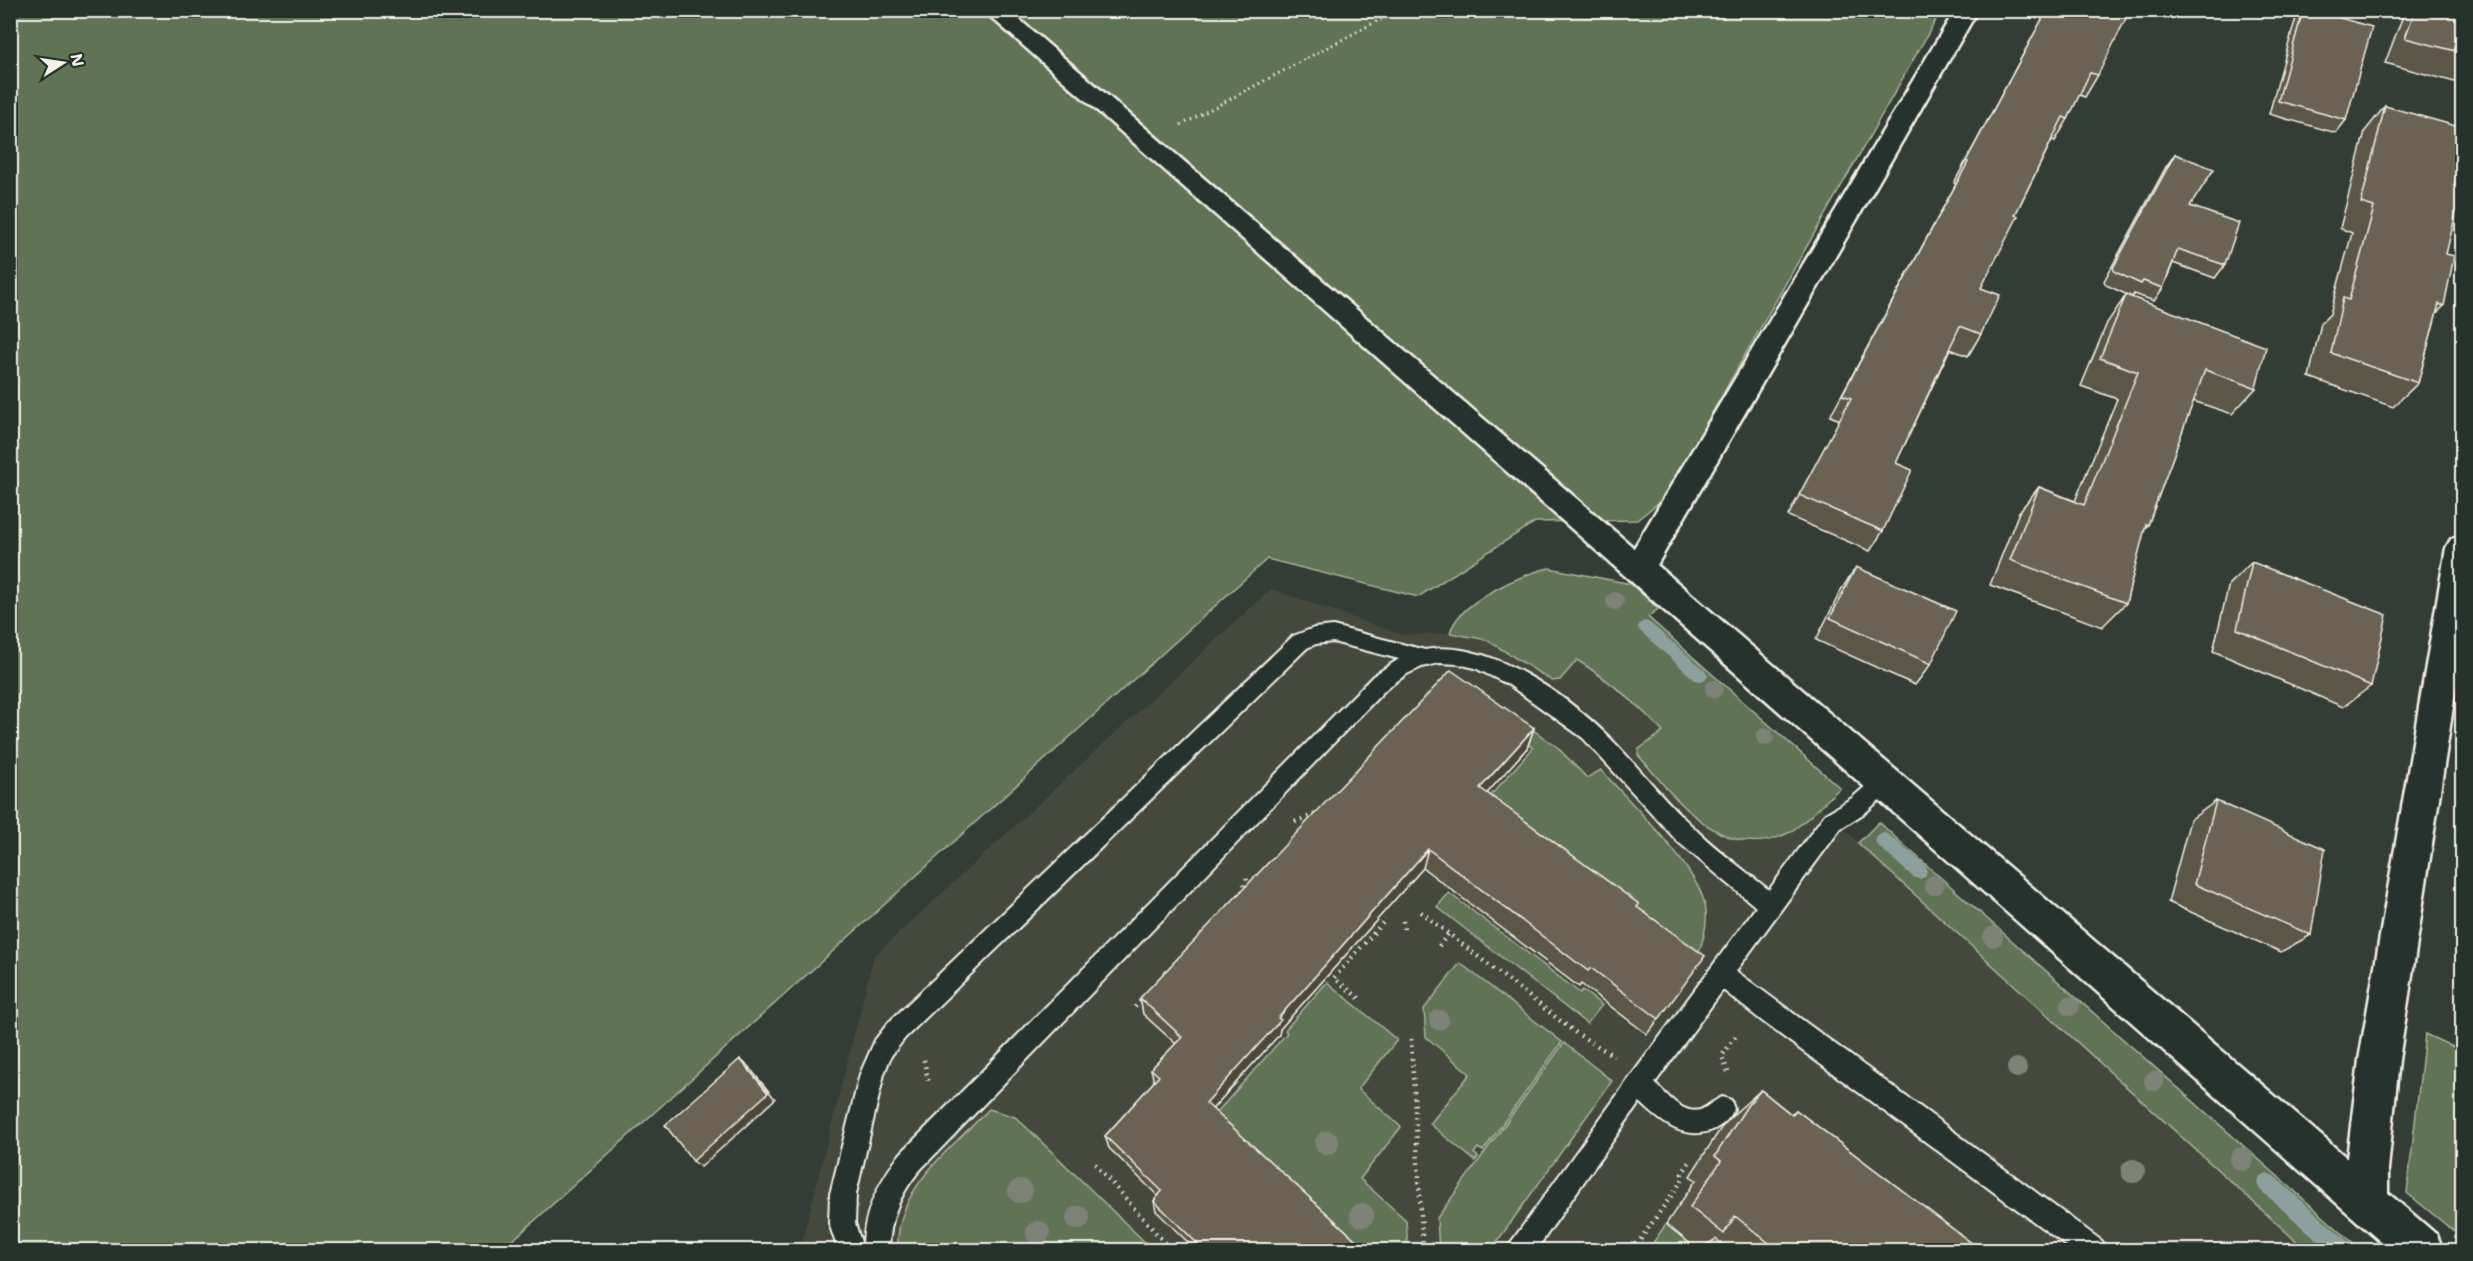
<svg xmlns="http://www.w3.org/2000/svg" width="2473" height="1261" viewBox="0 0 2473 1261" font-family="'Shantell Sans',sans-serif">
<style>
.built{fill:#44493e}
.green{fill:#617355;stroke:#aab29e;stroke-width:1.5}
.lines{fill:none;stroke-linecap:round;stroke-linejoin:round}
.stream{fill:#8ca19e;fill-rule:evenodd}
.service-casing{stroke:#f4f1e8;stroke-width:4}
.minor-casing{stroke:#f4f1e8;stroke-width:5}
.path-far1{stroke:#f4f1e8;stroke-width:3;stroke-dasharray:1.5 4;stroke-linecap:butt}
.path{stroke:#f4f1e8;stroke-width:4.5;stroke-dasharray:1.5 5;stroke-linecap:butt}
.service{fill:#26332d;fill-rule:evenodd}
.minor{fill:#26332d;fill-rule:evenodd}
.tree{fill:#7d8477}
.wall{fill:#5c5647;stroke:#f4f1e8;stroke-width:1.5}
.shaded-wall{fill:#4b463a;stroke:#f4f1e8;stroke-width:1.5}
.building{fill:#6b6453;stroke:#f4f1e8;stroke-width:1.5}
</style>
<rect width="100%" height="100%" fill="#343d35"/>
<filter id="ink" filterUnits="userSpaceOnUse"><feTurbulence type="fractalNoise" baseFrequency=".0167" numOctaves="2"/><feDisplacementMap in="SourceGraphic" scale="12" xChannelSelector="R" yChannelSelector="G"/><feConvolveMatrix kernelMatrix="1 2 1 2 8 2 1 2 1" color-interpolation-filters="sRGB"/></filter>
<g filter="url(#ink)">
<path class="built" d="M 1271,589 L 1402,635 L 1450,633 L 1466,620 L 1686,685 L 2306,1250 L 800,1250 L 874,956 Z"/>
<path class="green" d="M 10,11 L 1941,11 L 1663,499 L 1637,520 L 1535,522 L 1418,597 L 1267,559 L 502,1250 L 11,1250 Z
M 1549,568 L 1631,584 L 1658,609 L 1648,617 L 1840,788 C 1824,802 1806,823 1788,833 C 1724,866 1674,797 1638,755 L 1639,749 L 1663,732 C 1637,703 1610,681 1577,660 L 1560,680 L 1552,681 L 1487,640 L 1450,633 C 1457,603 1521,574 1549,568 Z
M 1477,690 L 1557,747 L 1587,778 L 1601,770 C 1629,802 1701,869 1706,910 C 1708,930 1700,949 1693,968 L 1474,814 L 1533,748 L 1452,691 Z
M 1879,822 L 1896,838 L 2361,1250 L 2306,1250 L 1858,843 Z
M 1449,893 L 1580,993 L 1582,990 L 1602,1005 L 1587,1024 L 1437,907 Z
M 1460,963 L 1562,1042 L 1483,1151 L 1478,1148 L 1474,1153 L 1478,1157 L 1475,1161 L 1430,1124 L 1470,1074 L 1426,1037 L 1424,1009 Z
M 1327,982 L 1397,1040 L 1358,1089 L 1401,1127 L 1360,1179 L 1406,1220 L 1408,1250 L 1361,1250 L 1210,1120 L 1287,1033 L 1285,1030 Z
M 2425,1034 L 2462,1051 L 2462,1238 L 2407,1193 Z
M 1564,1043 L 1612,1081 L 1491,1250 L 1439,1250 L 1437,1218 Z
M 989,1109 L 1015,1117 L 1024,1125 L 1153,1250 L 898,1250 C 894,1189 951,1149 989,1109 Z
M 1666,1224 L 1709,1233 L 1730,1250 L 1648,1250 Z"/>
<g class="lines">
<path class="stream" d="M 1645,621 L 1650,623 L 1705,670 L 1708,675 L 1705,680 L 1700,681 L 1695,680 L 1640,631 L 1638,627 L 1640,623 Z
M 1883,832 L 1889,835 L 1925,865 L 1927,871 L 1925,877 L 1919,879 L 1913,877 L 1877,845 L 1875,840 L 1877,835 Z
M 2267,1173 L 2274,1176 L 2350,1243 L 2353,1250 L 2329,1250 L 2260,1190 L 2257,1183 L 2260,1176 Z"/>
<g class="service-casing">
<path id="service" d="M 1333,626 L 1425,650 C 1487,638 1566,695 1608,736 C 1637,765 1662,798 1692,826 C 1716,850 1743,869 1769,890 L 1825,814 L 1852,798 L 1877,776 L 1884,774 L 1891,776 L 1894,783 L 1891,790 L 1866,812 L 1841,828 L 1736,971 L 2102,1241 L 2106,1250 L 2072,1250 L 1762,1021 L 1723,990 L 1655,1083 C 1666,1094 1683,1115 1700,1110 C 1708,1107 1714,1100 1722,1097 L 1731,1100 L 1734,1109 C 1730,1118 1724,1124 1715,1129 C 1685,1142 1662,1123 1640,1102 L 1536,1250 L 1508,1250 L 1512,1241 L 1631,1076 L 1756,907 L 1677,841 L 1583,738 L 1509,685 L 1475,668 L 1458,664 L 1439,663 L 1422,667 L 1407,674 L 1387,688 L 919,1171 C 899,1196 890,1218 889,1250 L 838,1250 L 829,1223 L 830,1194 L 860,1074 L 875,1040 L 889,1022 L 1293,636 L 1314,628 ZM 1333,642 L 1399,659 L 1373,676 L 901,1153 C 879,1181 863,1212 863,1248 L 855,1223 L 856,1194 L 884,1074 L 891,1056 L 905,1038 L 1307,648 L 1316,644 Z"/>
</g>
<g class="minor-casing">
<path id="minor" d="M 983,10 L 1008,10 L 1634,548 L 1955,10 L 1978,10 L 1657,565 L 2347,1158 L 2359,1060 L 2446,548 L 2451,539 L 2462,536 L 2462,648 L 2399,1060 L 2388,1169 L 2388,1193 L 2437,1235 L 2443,1250 L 2390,1250 Z"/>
</g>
<path class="path-far1" d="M 1181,125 L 1398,10"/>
<path class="path" d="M 1295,822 L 1316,814
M 1242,892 L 1247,878 L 1246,874
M 1421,912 L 1576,1033 L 1614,1056
M 1403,921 L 1404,930
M 1439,946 L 1448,934
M 1359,998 L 1334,978 L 1386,919
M 1135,1007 L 1143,998
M 1411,1039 L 1423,1250
M 924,1060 L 929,1085
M 1728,1072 L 1722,1056 L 1737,1034
M 1095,1164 L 1171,1250
M 1633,1250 L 1683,1179 L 1682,1174 L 1690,1161"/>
<use href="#service" class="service"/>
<use href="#minor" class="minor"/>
</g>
<g class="tree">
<circle cx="1615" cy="601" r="9"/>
<circle cx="1714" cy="689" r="9"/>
<circle cx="1765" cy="737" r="9"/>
<circle cx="1934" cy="885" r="10"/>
<circle cx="1993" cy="937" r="10"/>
<circle cx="2070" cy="1006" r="10"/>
<circle cx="1439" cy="1020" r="10"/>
<circle cx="2017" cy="1068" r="10"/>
<circle cx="2154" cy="1081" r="10"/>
<circle cx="1327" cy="1143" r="12"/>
<circle cx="2242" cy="1159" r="12"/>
<circle cx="2133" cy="1171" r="12"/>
<circle cx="1020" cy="1191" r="12"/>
<circle cx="1362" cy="1215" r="12"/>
<circle cx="1078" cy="1218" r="12"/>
<circle cx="1038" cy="1233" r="12"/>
</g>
<path class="wall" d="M 2047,10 L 2098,75 L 2085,97 L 2079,95 L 2068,119 L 2055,141 L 2052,140 L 2015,215 L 1981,288 L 1981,334 L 1968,356 L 1950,349 L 1896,463 L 1883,531 L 1870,551 L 1788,516 L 1840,420 L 1830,416 L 1956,184 L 1954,183 Z
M 2302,10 L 2312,10 L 2346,120 L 2336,133 L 2269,114 L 2295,21 Z
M 2407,10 L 2463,10 L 2463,77 L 2458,83 L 2385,63 L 2403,16 Z
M 2385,106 L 2454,186 L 2446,254 L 2444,306 L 2436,314 L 2418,383 L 2393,407 L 2309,377 L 2321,323 L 2330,314 L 2352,233 L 2340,228 L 2365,131 Z
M 2175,154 L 2190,206 L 2225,265 L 2215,278 L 2173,263 L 2163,288 L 2154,301 L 2134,294 L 2132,297 L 2106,285 L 2104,281 L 2166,167 Z
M 2126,295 L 2256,388 L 2232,414 L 2193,401 L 2148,525 L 2144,529 L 2126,603 L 2102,627 L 1990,585 L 2019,512 L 2039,487 L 2075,501 L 2117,399 L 2081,386 L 2107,323 Z
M 2252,562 L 2371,686 L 2343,707 L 2213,651 L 2229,584 Z
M 1856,567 L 1931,664 L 1915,685 L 1816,640 L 1841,590 Z
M 1534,728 L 1527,748 L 1487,793 L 1637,907 L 1659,1019 L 1647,1034 L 1581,984 L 1579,987 L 1423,868 L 1280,1029 L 1279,1035 L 1212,1109 L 1368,1251 L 1197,1251 L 1156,1211 L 1154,1201 L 1158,1196 L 1109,1148 L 1105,1136 L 1154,1082 L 1151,1069 L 1176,1044 L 1143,1014 L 1140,998 Z
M 2216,801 L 2311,935 L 2281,952 L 2168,902 L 2190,820 Z
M 1761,1090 L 1791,1114 L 1796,1110 L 1982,1251 L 1730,1251 L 1716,1239 L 1698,1250 L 1666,1224 L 1696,1180 L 1690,1176 L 1721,1128 L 1735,1113 Z"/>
<path class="shaded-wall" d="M 1534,728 L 1527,748 L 1474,808 L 1480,788 Z
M 1428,849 L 1423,868 L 1280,1029 L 1279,1035 L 1206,1116 L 1206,1103 L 1278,1018 Z
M 740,1059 L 748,1066 L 775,1099 L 701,1167 L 693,1161 Z"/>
<path class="building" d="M 2047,10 L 2130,10 L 2098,75 L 2090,73 L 2068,119 L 2063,117 L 2015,215 L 2018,216 L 1981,288 L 2000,295 L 1981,334 L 1960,326 L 1896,463 L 1912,470 L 1883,531 L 1799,495 L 1851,398 L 1842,395 L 1968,162 L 1966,161 Z
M 2303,10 L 2312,10 L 2372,27 L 2346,120 L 2278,101 Z
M 2415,10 L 2463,10 L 2463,53 L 2405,38 Z
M 2385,106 L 2463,128 L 2463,141 L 2454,186 L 2462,189 L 2446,254 L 2454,256 L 2444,306 L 2439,304 L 2418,383 L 2331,353 L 2343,298 L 2349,300 L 2374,207 L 2361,203 Z
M 2175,154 L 2214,169 L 2190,206 L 2239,223 L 2225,265 L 2178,249 L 2163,288 L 2143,281 L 2141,284 L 2115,272 L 2113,268 Z
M 2126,295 L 2266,347 L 2256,388 L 2205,370 L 2148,525 L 2146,524 L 2126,603 L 2010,560 L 2039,487 L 2084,505 L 2138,372 L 2100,358 Z
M 2252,562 L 2387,615 L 2371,686 L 2237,629 Z
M 1856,567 L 1956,611 L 1931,664 L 1830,618 Z
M 1451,670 L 1534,728 L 1480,788 L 1639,904 L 1637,907 L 1705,956 L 1659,1019 L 1591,968 L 1588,971 L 1428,849 L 1278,1018 L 1281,1020 L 1206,1103 L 1368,1251 L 1205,1251 L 1154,1201 L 1162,1191 L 1105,1136 L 1159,1076 L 1151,1069 L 1182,1037 L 1140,998 Z
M 2216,801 L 2325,849 L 2311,935 L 2194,884 Z
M 740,1059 L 768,1093 L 693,1161 L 665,1125 Z
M 1761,1090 L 1792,1115 L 1796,1110 L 1982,1251 L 1779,1251 L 1735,1216 L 1724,1234 L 1690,1207 L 1721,1161 L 1715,1156 L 1747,1106 Z"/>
</g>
<rect width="2473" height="1261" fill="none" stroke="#26332d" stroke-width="36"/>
<rect x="18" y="18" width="2437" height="1225" fill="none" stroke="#f4f1e8" stroke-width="2" filter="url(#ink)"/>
<g transform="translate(63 63) rotate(78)" stroke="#26332d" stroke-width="4.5" paint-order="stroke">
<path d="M0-4.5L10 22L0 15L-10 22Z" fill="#f4f1e8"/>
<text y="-9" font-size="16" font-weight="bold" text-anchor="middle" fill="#f4f1e8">N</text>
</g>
</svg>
